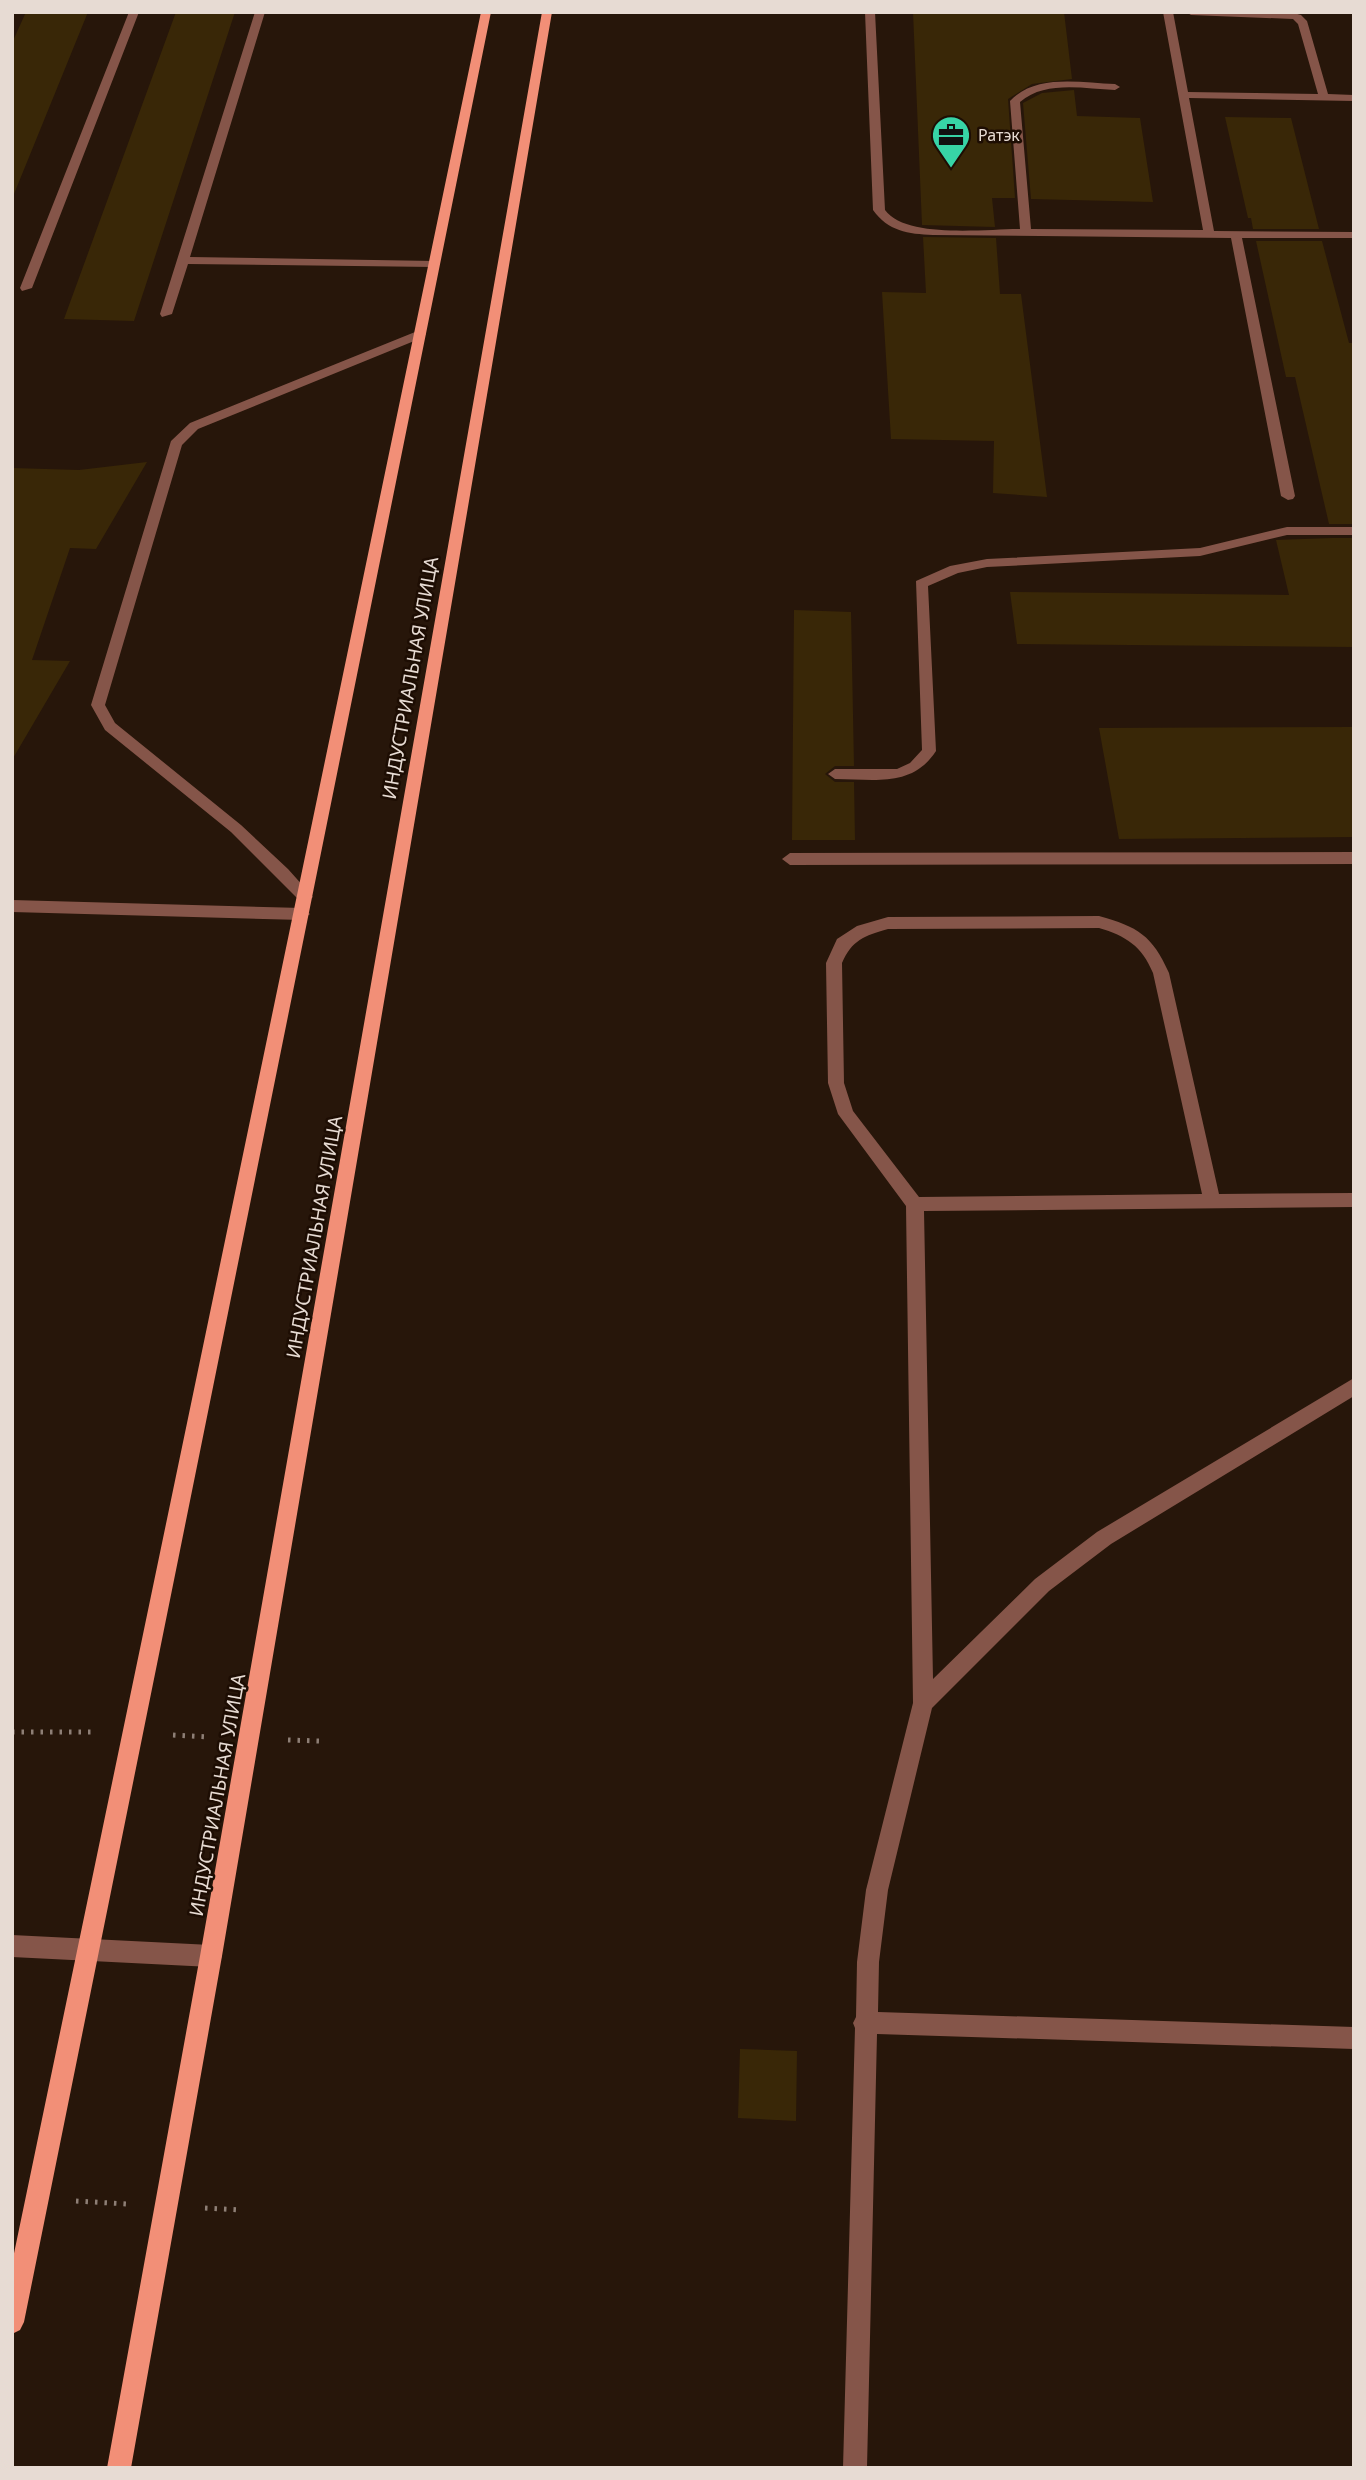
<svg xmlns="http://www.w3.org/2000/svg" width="1366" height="2480" viewBox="0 0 1366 2480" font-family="'Noto Sans',sans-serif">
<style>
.building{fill:#392707}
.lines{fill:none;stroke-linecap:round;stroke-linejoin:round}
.path{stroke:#8e7f76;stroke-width:5;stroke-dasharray:2.5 7;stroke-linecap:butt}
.lane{fill:#855549;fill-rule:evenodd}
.street{fill:#855549;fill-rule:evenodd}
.primary{fill:#f28f77;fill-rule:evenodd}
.labels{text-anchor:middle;stroke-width:5;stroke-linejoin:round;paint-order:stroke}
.far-poi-label{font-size:16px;fill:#e7dbd3;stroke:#1d0d03;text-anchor:start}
.street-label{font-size:19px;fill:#e7dbd3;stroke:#1d0d03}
</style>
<rect width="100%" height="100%" fill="#27160a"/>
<path class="building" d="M 26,12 L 88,12 L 14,194 L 12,43 Z
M 176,12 L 235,12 L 134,321 L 64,319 Z
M 913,12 L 1064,12 L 1072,79 L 1032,84 L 1008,99 L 1015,198 L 992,198 L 995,227 L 922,225 Z
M 1074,90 L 1077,116 L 1140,118 L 1153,202 L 1031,199 L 1023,103 L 1042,93 Z
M 1225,117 L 1291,118 L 1319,229 L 1253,229 L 1251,218 L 1248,218 Z
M 923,237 L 996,238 L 1000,294 L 1021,294 L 1047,497 L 993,493 L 994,441 L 891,439 L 882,292 L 926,293 Z
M 1256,241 L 1322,241 L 1349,343 L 1354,343 L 1354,524 L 1329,524 L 1295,377 L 1286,377 Z
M 147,462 L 96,549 L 70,548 L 32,660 L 70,661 L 12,760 L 12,468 L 79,470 Z
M 1332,538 L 1354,538 L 1354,647 L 1017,644 L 1010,592 L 1289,595 L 1276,540 Z
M 794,610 L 851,612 L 854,766 L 835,766 L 825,774 L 835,782 L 854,782 L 855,840 L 792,840 Z
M 1354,727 L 1354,837 L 1119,839 L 1099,728 Z
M 740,2049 L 797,2051 L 796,2121 L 738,2118 Z"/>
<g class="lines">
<path class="path" d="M 12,1732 L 94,1732
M 173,1735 L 209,1737
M 288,1740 L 319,1741
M 76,2201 L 127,2204
M 205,2208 L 242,2210"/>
<path class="lane" d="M 129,12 L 139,12 L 32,288 L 22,291 L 20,288 Z
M 255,12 L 265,12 L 190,257 L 434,261 L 440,264 L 434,267 L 188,264 L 172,314 L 162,317 L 160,314 Z
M 865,12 L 875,12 L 885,210 C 906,239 986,229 1020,229 L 1010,101 C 1036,73 1081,83 1115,84 L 1120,87 L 1115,90 C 1084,89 1046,80 1020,102 L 1031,229 L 1203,230 L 1163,12 L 1173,12 L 1188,92 L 1318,94 L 1298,24 L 1293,19 L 1191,15 L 1186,12 L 1290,12 L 1301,15 L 1307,21 L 1328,94 L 1354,95 L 1354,101 L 1189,98 L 1214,231 L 1354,232 L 1354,238 L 1242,238 L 1295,496 L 1293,499 L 1288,500 L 1281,496 L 1231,238 L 933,235 C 908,234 888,231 873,210 Z
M 420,330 L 426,334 L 424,337 L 198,429 L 182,445 L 105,705 L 115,723 L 241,825 L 288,869 L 313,897 L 305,903 L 300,901 L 231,832 L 105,730 L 91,705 L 171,441 L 190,423 Z
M 1287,527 L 1354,527 L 1354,535 L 1287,535 L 1200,556 L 987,567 L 958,573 L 928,586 L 936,751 C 912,788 874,779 835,779 L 828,774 L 835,769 L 897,769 L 910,763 L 922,750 L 916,581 L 950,566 L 987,559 L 1200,548 Z
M 1354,852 L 1354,864 L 790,865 L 782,859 L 790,853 Z
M 12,900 L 302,908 L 310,914 L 302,920 L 12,912 Z
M 1099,916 C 1138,927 1152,935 1169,973 L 1219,1194 L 1354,1193 L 1354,1207 L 924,1211 L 933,1679 L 1035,1579 L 1097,1532 L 1354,1378 L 1354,1396 L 1111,1544 L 1049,1591 L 932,1708 L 888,1890 L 879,1962 L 878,2012 L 1354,2027 L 1354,2049 L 877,2034 L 867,2468 L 843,2468 L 855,2028 L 853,2023 L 856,2017 L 857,1962 L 866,1890 L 913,1703 L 906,1206 L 838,1114 L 828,1083 L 826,963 L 837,939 L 857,926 L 888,917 ZM 1099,928 C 1126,936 1142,946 1153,973 L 1202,1194 L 919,1197 L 853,1111 L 844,1083 L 842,963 C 852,940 864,936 888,929 Z"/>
<path class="street" d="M 12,1935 L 211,1945 L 219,1948 L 222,1956 L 219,1964 L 211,1967 L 12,1957 Z"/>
<path class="primary" d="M 481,12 L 491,12 L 24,2322 L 20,2330 L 12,2334 L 12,2263 Z
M 542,12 L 552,12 L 222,1956 L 131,2468 L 107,2468 L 200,1956 Z"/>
</g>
<defs>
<g id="office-pin" transform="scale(2.0125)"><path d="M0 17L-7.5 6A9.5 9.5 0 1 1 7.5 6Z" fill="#37d4a6" stroke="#1d0d03"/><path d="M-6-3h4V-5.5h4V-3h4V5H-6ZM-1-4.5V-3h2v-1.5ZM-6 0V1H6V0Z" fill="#111"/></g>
</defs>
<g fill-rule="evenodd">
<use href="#office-pin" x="951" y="135"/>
</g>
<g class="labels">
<g class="far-poi-label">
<text x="978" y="141">Ратэк</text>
</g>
<g class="street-label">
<text transform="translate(410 678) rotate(-80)" y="7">ИНДУСТРИАЛЬНАЯ УЛИЦА</text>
<text transform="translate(314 1237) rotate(-80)" y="7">ИНДУСТРИАЛЬНАЯ УЛИЦА</text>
<text transform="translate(217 1795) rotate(-80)" y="7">ИНДУСТРИАЛЬНАЯ УЛИЦА</text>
</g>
</g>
<rect width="1366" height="2480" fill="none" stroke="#e7dbd3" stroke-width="28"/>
</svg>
